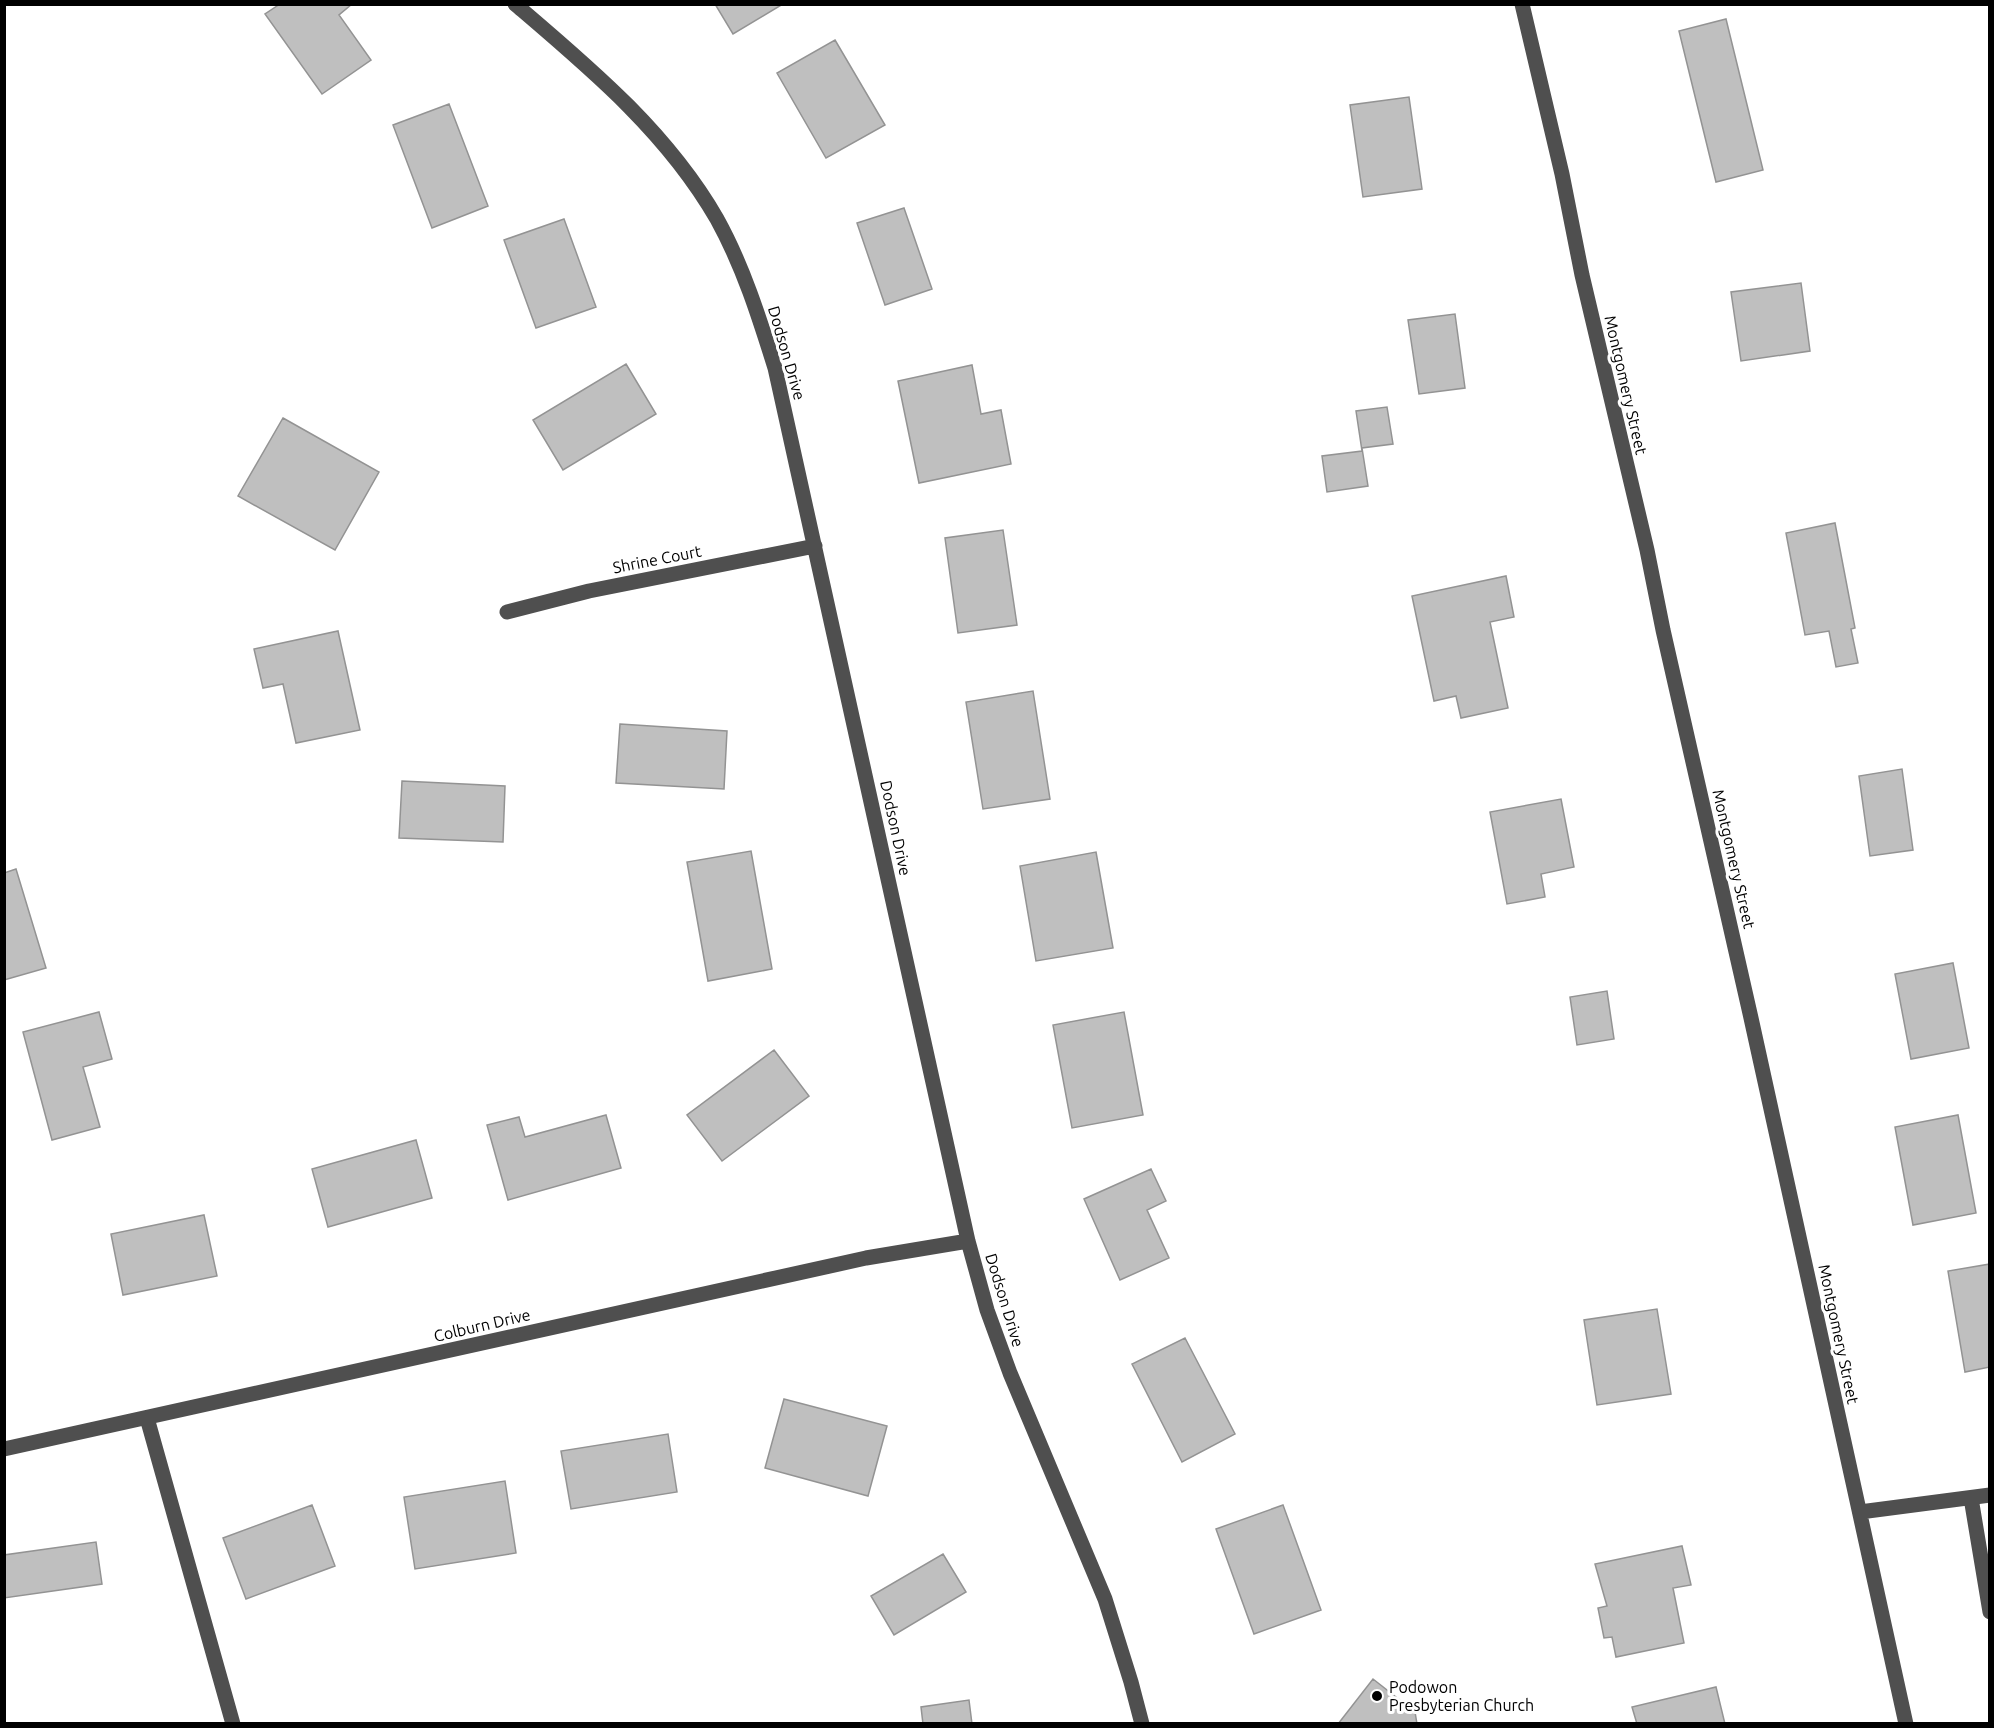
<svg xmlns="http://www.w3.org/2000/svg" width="1994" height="1728" viewBox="0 0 1994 1728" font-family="Ubuntu,sans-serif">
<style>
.building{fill:#bfbfbf;stroke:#939393;stroke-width:1.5}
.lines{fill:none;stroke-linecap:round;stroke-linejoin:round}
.minor{stroke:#4f4f4f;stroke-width:15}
.poi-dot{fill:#000;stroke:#fff;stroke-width:2}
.labels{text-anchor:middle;stroke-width:6;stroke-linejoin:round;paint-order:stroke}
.street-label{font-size:16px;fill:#000;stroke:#fff}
.poi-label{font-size:16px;fill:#000;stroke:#fff;text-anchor:start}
</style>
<rect width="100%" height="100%" fill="#fff"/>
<path class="building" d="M 280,4 L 352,4 L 339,15 L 371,60 L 322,94 L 265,14 Z
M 715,4 L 783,4 L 733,34 Z
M 1726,19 L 1763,170 L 1716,182 L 1679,31 Z
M 835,40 L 885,125 L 826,158 L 777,73 Z
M 1409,97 L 1422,189 L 1363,197 L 1350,105 Z
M 449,104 L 488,206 L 432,228 L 393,125 Z
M 904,208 L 932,289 L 885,305 L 857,223 Z
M 564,219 L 596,307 L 536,328 L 504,240 Z
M 1801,283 L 1810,351 L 1741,361 L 1731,292 Z
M 1455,314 L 1465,388 L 1419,394 L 1408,320 Z
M 626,364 L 656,414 L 563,470 L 533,420 Z
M 972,365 L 981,414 L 1001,410 L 1011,464 L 919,483 L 898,381 Z
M 1387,407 L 1393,444 L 1362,448 L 1368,486 L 1327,492 L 1322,456 L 1362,451 L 1356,411 Z
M 283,418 L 379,472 L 335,550 L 238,496 Z
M 1835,523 L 1855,628 L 1851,629 L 1858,663 L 1836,667 L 1829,631 L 1805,635 L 1786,533 Z
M 1003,530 L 1017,625 L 958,633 L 945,538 Z
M 1506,576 L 1514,617 L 1490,622 L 1508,708 L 1461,718 L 1456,696 L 1434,701 L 1412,596 Z
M 338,631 L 360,730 L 296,743 L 283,684 L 263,688 L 254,649 Z
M 1033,691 L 1050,799 L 983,809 L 966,702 Z
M 620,724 L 727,731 L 724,789 L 616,783 Z
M 1902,769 L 1913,850 L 1870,856 L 1859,776 Z
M 402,781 L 505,786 L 503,842 L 399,838 Z
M 1561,799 L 1574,867 L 1541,874 L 1545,897 L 1507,904 L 1490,812 Z
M 751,851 L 772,969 L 708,981 L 687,862 Z
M 1096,852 L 1113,948 L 1036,961 L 1020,866 Z
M 16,869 L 46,968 L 4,980 L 4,873 Z
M 1953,963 L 1969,1048 L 1911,1059 L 1895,974 Z
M 1607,991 L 1614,1039 L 1577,1045 L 1570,997 Z
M 99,1012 L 112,1059 L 83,1067 L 100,1127 L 52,1140 L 23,1032 Z
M 1124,1012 L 1143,1115 L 1072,1128 L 1053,1025 Z
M 774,1050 L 809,1096 L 722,1161 L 687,1115 Z
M 606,1115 L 621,1168 L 508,1200 L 487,1125 L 519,1117 L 525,1137 Z
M 1958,1115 L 1976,1213 L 1913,1225 L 1895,1127 Z
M 416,1140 L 432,1198 L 328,1227 L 312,1169 Z
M 1151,1169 L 1166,1201 L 1147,1210 L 1169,1258 L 1120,1280 L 1084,1199 Z
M 204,1215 L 217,1276 L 123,1295 L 111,1234 Z
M 1990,1264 L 1990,1367 L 1965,1372 L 1948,1271 Z
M 1657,1309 L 1671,1394 L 1597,1405 L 1584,1320 Z
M 1185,1338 L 1235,1434 L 1182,1462 L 1132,1364 Z
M 784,1399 L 887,1426 L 868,1496 L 765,1468 Z
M 668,1434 L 677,1492 L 571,1509 L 561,1451 Z
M 505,1481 L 516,1553 L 415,1569 L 404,1497 Z
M 312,1505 L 335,1566 L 246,1599 L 223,1538 Z
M 1283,1505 L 1321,1610 L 1254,1634 L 1216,1529 Z
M 96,1542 L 102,1584 L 4,1598 L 4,1555 Z
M 1682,1546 L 1691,1585 L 1673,1588 L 1684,1643 L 1616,1657 L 1612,1637 L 1604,1638 L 1598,1608 L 1607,1606 L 1595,1564 Z
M 943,1554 L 966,1592 L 894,1635 L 871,1596 Z
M 1373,1679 L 1415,1712 L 1417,1724 L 1338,1724 Z
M 1716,1687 L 1725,1724 L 1637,1724 L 1632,1707 Z
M 969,1700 L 972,1724 L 923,1724 L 921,1707 Z"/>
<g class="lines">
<path class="minor" d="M 515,4 C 590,68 667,132 717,219 C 743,266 759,317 775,368 L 968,1241 L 987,1310 L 1010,1373 L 1105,1599 L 1131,1682 L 1142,1724
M 1522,4 L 1562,174 L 1582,275 L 1647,550 L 1663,630 L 1751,1018 L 1906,1724
M 507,612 L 589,591 L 815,546
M 147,1418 L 233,1724
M 4,1449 L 866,1258 L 968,1241
M 1971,1498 L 1990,1612
M 1860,1512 L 1990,1495"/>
</g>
<circle class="poi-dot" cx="1377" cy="1696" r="6"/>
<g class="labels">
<g class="street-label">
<text transform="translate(787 353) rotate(74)" y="6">Dodson Drive</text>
<text transform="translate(1626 385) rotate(77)" y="6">Montgomery Street</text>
<text transform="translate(657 559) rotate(-11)" y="6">Shrine Court</text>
<text transform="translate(896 828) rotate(78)" y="6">Dodson Drive</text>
<text transform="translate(1734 859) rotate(77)" y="6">Montgomery Street</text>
<text transform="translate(1005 1300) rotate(73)" y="6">Dodson Drive</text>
<text transform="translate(482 1325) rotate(-13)" y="6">Colburn Drive</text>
<text transform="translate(1839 1334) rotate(78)" y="6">Montgomery Street</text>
</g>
<g class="poi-label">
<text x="1389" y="1693">Podowon<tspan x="1389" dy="18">Presbyterian Church</tspan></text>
</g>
</g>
<rect width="1994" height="1728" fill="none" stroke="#000000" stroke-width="12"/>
</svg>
